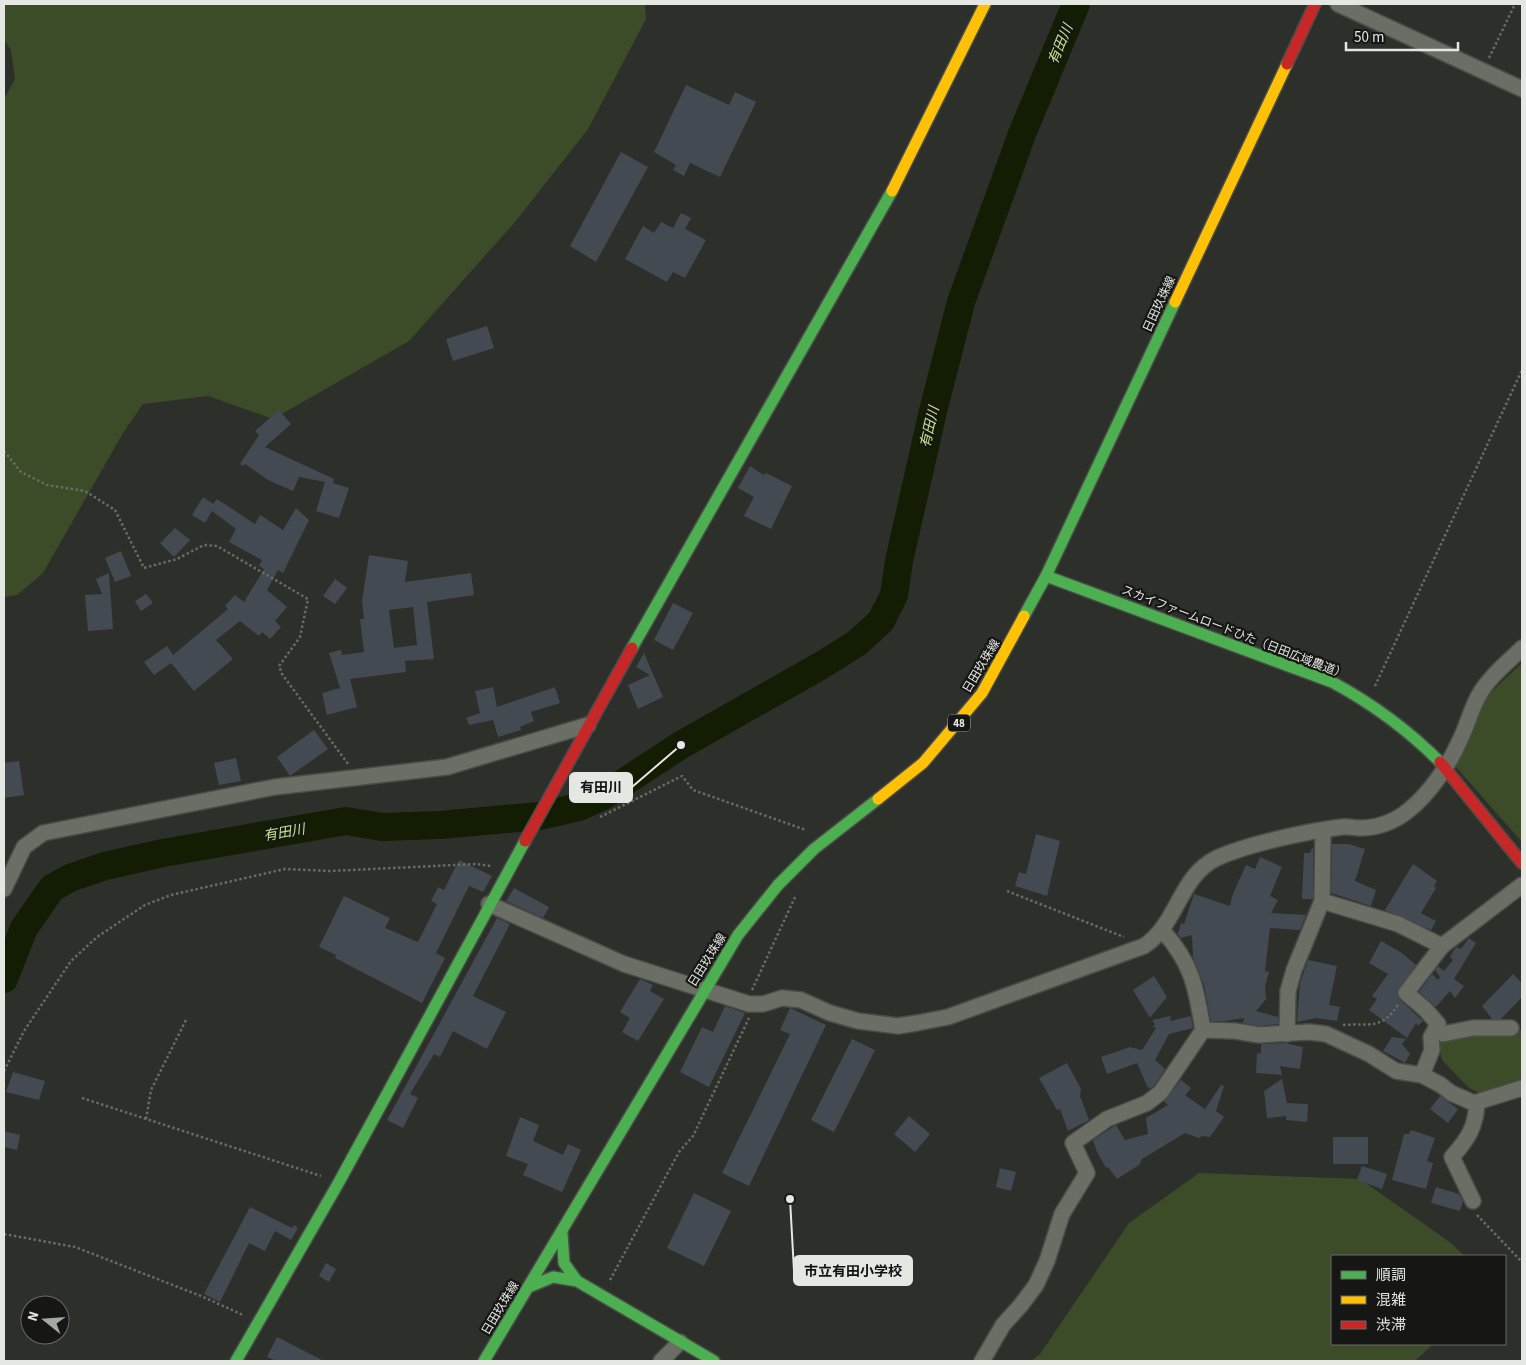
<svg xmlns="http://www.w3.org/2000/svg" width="1526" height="1365" viewBox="0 0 1526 1365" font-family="'Source Sans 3','Noto Sans JP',sans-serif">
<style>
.green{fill:#3d4c28}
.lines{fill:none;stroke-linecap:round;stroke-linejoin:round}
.river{stroke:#131d04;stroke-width:28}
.building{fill:#434a52;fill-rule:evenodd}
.street-casing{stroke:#4a4c49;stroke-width:18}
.fast-casing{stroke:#4a4c49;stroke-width:14}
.slow-casing{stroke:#4a4c49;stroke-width:14}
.jam-casing{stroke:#4a4c49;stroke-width:14}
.path{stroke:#686b66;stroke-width:2.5;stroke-dasharray:2.5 2.5;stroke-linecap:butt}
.street{stroke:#6a6e65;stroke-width:15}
.fast{stroke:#4caf50;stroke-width:11}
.slow{stroke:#ffc107;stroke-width:11}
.jam{stroke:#c62828;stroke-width:11}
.labels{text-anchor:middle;stroke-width:4.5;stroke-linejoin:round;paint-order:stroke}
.shield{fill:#161714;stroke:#a7a9a5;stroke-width:1}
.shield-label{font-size:11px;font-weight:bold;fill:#e5e7e3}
.street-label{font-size:12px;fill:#e5e7e3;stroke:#161714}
.water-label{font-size:14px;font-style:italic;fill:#c1e68e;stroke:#161714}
.leader{fill:none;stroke:#e5e7e3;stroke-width:2}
.callout-dot{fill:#e5e7e3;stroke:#161714;stroke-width:2}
.callout{fill:#e5e7e3;stroke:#e5e7e3;stroke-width:2}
.callout-label{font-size:14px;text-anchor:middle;font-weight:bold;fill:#111}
</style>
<rect width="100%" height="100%" fill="#2d2f2b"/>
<path class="green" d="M 4,4 L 645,4 L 646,19 L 588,129 L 515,222 L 409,341 L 273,419 L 208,396 L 143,404 L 123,433 L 43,573 L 17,595 L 4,597 L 4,99 L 15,79 L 11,50 L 4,40 Z
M 1522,663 L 1522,842 L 1456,767 L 1486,697 Z
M 1522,1029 L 1522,1082 L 1480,1093 L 1469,1088 L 1442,1060 L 1437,1038 Z
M 1199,1173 L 1360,1179 L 1451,1243 L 1464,1256 L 1332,1256 L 1332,1344 L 1433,1344 L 1415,1361 L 1031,1361 L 1040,1354 L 1129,1223 Z"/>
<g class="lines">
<path class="river" d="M 4,979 L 24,928 L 52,888 L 70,878 L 105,866 L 163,853 L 346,821 L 382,827 L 440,825 L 539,816 L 579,807 L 603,796 L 681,745 L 822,665 L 857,643 L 881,621 L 894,595 L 899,561 L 933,411 L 961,302 L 1022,134 L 1076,4"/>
</g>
<path class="building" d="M 686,85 L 729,105 L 735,92 L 756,102 L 720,177 L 690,163 L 684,176 L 673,170 L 676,165 L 654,152 Z
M 621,152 L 648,167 L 596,262 L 570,246 Z
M 681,213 L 691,218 L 685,229 L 706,240 L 685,278 L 673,272 L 667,282 L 625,259 L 643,226 L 654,233 L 661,222 L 673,228 Z
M 487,326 L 494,348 L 453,361 L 446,339 Z
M 279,410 L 291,424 L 265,447 L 334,479 L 333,483 L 349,488 L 339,518 L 316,511 L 325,482 L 299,477 L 293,491 L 268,480 L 245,464 L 243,466 L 240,464 L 259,435 L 255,431 Z
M 750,466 L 764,475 L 766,473 L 792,486 L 771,529 L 744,516 L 754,497 L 738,488 Z
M 203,497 L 213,504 L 217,499 L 255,524 L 260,515 L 283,530 L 296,508 L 309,520 L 283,573 L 278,570 L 267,590 L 287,607 L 275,621 L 281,627 L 270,639 L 262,632 L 259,636 L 240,621 L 216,640 L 233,659 L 194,691 L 171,663 L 154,675 L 144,662 L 167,646 L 173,655 L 228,609 L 225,606 L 235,595 L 244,602 L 264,569 L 259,566 L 262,560 L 229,542 L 236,529 L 212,511 L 205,523 L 192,515 Z
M 175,528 L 190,540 L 174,557 L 160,543 Z
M 121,551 L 131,576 L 115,582 L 105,558 Z
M 369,555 L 408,561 L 405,582 L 471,573 L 474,595 L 427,602 L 434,659 L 405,661 L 406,672 L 350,679 L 357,707 L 327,715 L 322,693 L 340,688 L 329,653 L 341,650 L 342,655 L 364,652 L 360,619 L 364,619 L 362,601 ZM 413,607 L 417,645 L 394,648 L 389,610 Z
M 109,573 L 113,629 L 88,631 L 85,595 L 102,594 L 96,579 Z
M 335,579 L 347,588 L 335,604 L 323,596 Z
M 146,594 L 153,603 L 141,611 L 135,601 Z
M 673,603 L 693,613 L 673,650 L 654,640 Z
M 644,653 L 663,697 L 638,709 L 628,685 L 650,675 L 636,667 Z
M 493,687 L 497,707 L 555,687 L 560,703 L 531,712 L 534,721 L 520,727 L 521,730 L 498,737 L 493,720 L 469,725 L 466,718 L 480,713 L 475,691 Z
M 314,730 L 328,749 L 290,776 L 277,757 Z
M 236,758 L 241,781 L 219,785 L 214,763 Z
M 19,761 L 24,795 L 4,798 L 4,763 Z
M 1036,834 L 1060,841 L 1047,896 L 1015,886 L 1019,872 L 1026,874 Z
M 1332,844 L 1348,844 L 1365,849 L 1355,881 L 1376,890 L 1371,906 L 1331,893 Z
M 1312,848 L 1313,848 L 1313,899 L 1302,899 L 1304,853 L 1310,853 Z
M 1260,857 L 1282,867 L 1270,896 L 1278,900 L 1271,913 L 1306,915 L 1300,930 L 1270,928 L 1265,971 L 1269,972 L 1265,987 L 1266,999 L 1256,1011 L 1278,1017 L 1278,1024 L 1260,1026 L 1243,1023 L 1244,1018 L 1225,1021 L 1211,1021 L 1204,985 L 1193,957 L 1192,935 L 1181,938 L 1178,934 L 1181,923 L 1184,924 L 1194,894 L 1230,906 L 1232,896 L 1246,865 L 1255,869 Z
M 459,860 L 492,876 L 483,892 L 469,886 L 436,953 L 445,958 L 422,1003 L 335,958 L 336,955 L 319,947 L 344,896 L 390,918 L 385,928 L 418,942 L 437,904 L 431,901 L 438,887 L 444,890 Z
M 1413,864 L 1437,881 L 1434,886 L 1436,888 L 1421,913 L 1436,921 L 1431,930 L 1385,910 Z
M 514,888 L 549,907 L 543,918 L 506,901 Z
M 497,918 L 510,924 L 473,996 L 506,1012 L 487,1049 L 453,1031 L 440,1057 L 434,1054 L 410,1094 L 418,1098 L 403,1128 L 387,1120 Z
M 1469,938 L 1476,943 L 1454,979 L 1464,986 L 1455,998 L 1450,991 L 1436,1007 L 1419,992 L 1432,974 L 1438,980 L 1440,977 L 1435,970 L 1438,966 L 1444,971 L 1453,960 L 1450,957 L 1456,947 L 1461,949 Z
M 1381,941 L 1402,953 L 1416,965 L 1397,992 L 1400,1000 L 1423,1021 L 1418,1026 L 1416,1023 L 1407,1038 L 1369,1010 L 1377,999 L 1372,996 L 1388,974 L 1369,963 Z
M 1308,960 L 1337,966 L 1329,1005 L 1340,1007 L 1337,1021 L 1316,1018 L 1297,1022 L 1300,983 Z
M 1513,974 L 1522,983 L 1522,997 L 1501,1019 L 1492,1019 L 1482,1006 Z
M 1154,976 L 1167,997 L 1150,1018 L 1133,990 Z
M 640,979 L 653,985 L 650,991 L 664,999 L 638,1041 L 622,1032 L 630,1018 L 620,1012 Z
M 725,1006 L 745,1013 L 709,1087 L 680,1072 L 702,1027 L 713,1032 Z
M 790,1008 L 826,1025 L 749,1186 L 722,1173 L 790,1034 L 780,1030 Z
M 1171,1016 L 1170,1021 L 1191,1016 L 1193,1028 L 1169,1034 L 1155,1060 L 1165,1069 L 1154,1086 L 1150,1089 L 1147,1086 L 1137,1063 L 1107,1074 L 1101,1057 L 1130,1047 L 1142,1050 L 1156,1028 L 1152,1026 L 1155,1025 L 1152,1020 Z
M 1392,1037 L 1406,1039 L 1402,1044 L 1410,1054 L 1405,1063 L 1383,1051 Z
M 852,1039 L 875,1050 L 834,1132 L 811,1120 Z
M 1285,1043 L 1303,1047 L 1300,1069 L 1280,1066 L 1282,1075 L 1256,1073 L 1257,1054 L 1261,1053 L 1261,1044 Z
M 1067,1063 L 1081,1089 L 1080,1096 L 1089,1120 L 1068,1131 L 1060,1109 L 1057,1110 L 1039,1078 Z
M 13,1072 L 45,1081 L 39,1100 L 6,1092 Z
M 1282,1079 L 1287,1103 L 1308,1104 L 1307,1122 L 1286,1120 L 1286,1116 L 1267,1118 L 1264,1091 Z
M 1181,1080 L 1191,1088 L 1185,1095 L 1205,1109 L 1221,1085 L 1224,1086 L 1216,1111 L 1224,1117 L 1210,1137 L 1202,1136 L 1199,1138 L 1185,1133 L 1142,1159 L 1139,1165 L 1117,1179 L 1108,1167 L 1106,1168 L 1097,1152 L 1093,1140 L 1116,1125 L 1125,1140 L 1148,1134 L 1146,1118 L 1168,1105 L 1164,1101 Z
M 1440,1096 L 1458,1109 L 1448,1123 L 1430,1109 Z
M 909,1116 L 930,1134 L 915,1152 L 894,1134 Z
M 520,1117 L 539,1125 L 533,1141 L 563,1155 L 568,1144 L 581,1150 L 562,1192 L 523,1175 L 528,1164 L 506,1156 Z
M 1411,1130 L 1435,1138 L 1427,1161 L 1433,1163 L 1426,1189 L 1392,1180 L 1404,1134 L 1409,1134 Z
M 4,1131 L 20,1135 L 17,1150 L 4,1147 Z
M 1333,1137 L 1368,1137 L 1368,1164 L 1333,1164 Z
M 1362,1166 L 1387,1174 L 1382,1189 L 1357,1180 Z
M 1000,1168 L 1016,1172 L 1011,1191 L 996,1187 Z
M 1436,1187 L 1459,1194 L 1463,1201 L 1460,1211 L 1431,1203 Z
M 694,1193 L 731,1211 L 704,1266 L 667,1248 Z
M 250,1207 L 292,1228 L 294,1225 L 298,1228 L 291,1240 L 275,1231 L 265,1251 L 249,1243 L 220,1302 L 204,1294 Z
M 326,1263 L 336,1269 L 329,1282 L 319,1276 Z
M 277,1337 L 324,1361 L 276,1361 L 267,1357 Z"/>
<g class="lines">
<g class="street-casing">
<path id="street" d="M 1338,4 L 1522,89
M 4,889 L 24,847 L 43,833 L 275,787 L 447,767 L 588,725
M 1322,901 L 1398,924 L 1442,946
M 489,904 L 624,964 L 749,1004 L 763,1004 L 782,998 L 801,1000 L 830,1013 L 858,1021 L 898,1026 L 917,1023 L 948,1017 L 1144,946 C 1178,924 1179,876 1217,858 C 1248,844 1308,831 1342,827 C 1348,826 1354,828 1361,828 C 1378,828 1396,821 1409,810 C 1430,793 1449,765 1460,740 C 1467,726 1471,709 1479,695 C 1489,677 1508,662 1522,648
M 1203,1030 L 1235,1031 L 1259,1035 L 1309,1032 L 1326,1034 L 1369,1054 L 1396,1071 L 1422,1075 L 1441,1085 L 1451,1093 L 1474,1103 L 1522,1088
M 1435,1030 L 1443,1034 L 1473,1028 L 1511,1028
M 1287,1034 L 1288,991 L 1294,970 L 1322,901 L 1323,831
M 1422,1075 L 1432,1050 L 1431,1037 L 1438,1024 L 1425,1009 L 1406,993 L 1442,946 L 1522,885
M 1473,1201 L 1452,1157 C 1468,1139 1476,1127 1477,1102
M 661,1361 L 680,1342
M 982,1361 L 1003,1325 L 1021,1305 L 1036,1285 L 1047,1261 L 1062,1214 L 1087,1173 L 1073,1143 L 1107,1119 L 1147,1103 L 1161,1092 L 1203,1030 C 1196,987 1192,963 1162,930"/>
</g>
<g class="fast-casing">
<path id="fast" d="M 1046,576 L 1332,682 C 1373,704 1408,730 1440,762
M 1024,616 L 1046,576 L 1175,302
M 632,648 L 892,191
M 562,1233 L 564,1263 L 577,1281
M 529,1287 L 553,1277 L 577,1281 L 714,1361
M 236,1361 L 339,1182 L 525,841
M 484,1361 L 738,935 L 778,885 L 814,849 L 878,799"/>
</g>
<g class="slow-casing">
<path id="slow" d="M 892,191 L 985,4
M 1175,302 L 1287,64
M 878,799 L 923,763 L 982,693 L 1024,616"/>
</g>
<g class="jam-casing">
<path id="jam" d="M 1287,64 L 1315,4
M 1440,762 L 1522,863
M 525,841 L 632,648"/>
</g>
<path class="path" d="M 1489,58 L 1515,4
M 4,451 L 21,472 L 47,485 L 85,491 L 115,510 L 144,568 L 177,559 L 204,545 L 217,546 L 308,599 L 300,637 L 279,666 L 282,674 L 348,764
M 1375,686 L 1522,370
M 600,817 L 682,776 L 693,790 L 806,830
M 1007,891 L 1124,937
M 752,990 L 796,895
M 1343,1025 C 1371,1023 1381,1030 1398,1005
M 4,1071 L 24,1031 L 71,961 L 97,937 L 145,905 L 171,895 L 285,869 L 330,871 L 476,864 L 491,866
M 82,1098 L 321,1176
M 146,1119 L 151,1090 L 187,1018
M 1477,1215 L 1522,1262
M 4,1234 L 75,1247 L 201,1296 L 243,1315
M 610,1280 L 679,1152 L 693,1136 L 749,1018"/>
<use href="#street" class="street"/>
<use href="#fast" class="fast"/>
<use href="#slow" class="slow"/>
<use href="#jam" class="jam"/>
</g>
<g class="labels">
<rect class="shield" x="948" y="714.5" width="22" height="17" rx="4"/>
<g class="shield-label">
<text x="959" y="727">48</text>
</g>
<g class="street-label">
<text transform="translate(1159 304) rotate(-65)" y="4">日田玖珠線</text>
<text transform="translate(1234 632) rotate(21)" y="4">スカイファームロードひた（日田広域農道）</text>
<text transform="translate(981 666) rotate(-59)" y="4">日田玖珠線</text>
<text transform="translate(707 960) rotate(-58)" y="4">日田玖珠線</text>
<text transform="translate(500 1308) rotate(-59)" y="4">日田玖珠線</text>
</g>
<g class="water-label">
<text transform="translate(1060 44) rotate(-67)" y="5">有田川</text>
<text transform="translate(929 427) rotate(-77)" y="5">有田川</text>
<text transform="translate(284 832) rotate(-10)" y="5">有田川</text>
</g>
</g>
<path class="leader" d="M681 745L632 787M790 1199L794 1271"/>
<g class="callout-dot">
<circle cx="681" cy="745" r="5"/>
<circle cx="790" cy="1199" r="5"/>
</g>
<g class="callout">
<rect x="570" y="773" width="62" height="29" rx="5"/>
<rect x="794" y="1256" width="118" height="29" rx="5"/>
</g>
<g class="callout-label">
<text x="601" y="792">有田川</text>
<text x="853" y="1276">市立有田小学校</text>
</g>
<rect width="1526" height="1365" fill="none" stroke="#e5e7e3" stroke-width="10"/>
<rect x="1331" y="1255" width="175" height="90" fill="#161714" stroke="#696a67"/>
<rect x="1341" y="1271" width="25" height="8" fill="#4caf50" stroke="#696a67"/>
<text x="1376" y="1280" font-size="15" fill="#e5e7e3">順調</text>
<rect x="1341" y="1296" width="25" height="8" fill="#ffc107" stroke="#696a67"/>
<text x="1376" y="1305" font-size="15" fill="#e5e7e3">混雑</text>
<rect x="1341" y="1321" width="25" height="8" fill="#c62828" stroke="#696a67"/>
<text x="1376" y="1330" font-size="15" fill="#e5e7e3">渋滞</text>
<g transform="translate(45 1320) rotate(287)"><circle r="24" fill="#161714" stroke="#696a67"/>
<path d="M0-4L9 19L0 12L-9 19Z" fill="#a5a7a3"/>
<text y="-8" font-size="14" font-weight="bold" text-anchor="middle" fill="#e5e7e3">N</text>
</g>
<path d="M1346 42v8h112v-8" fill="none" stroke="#e5e7e3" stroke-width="2.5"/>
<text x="1354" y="42" font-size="15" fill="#e5e7e3" stroke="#161714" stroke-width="4" paint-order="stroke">50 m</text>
</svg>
